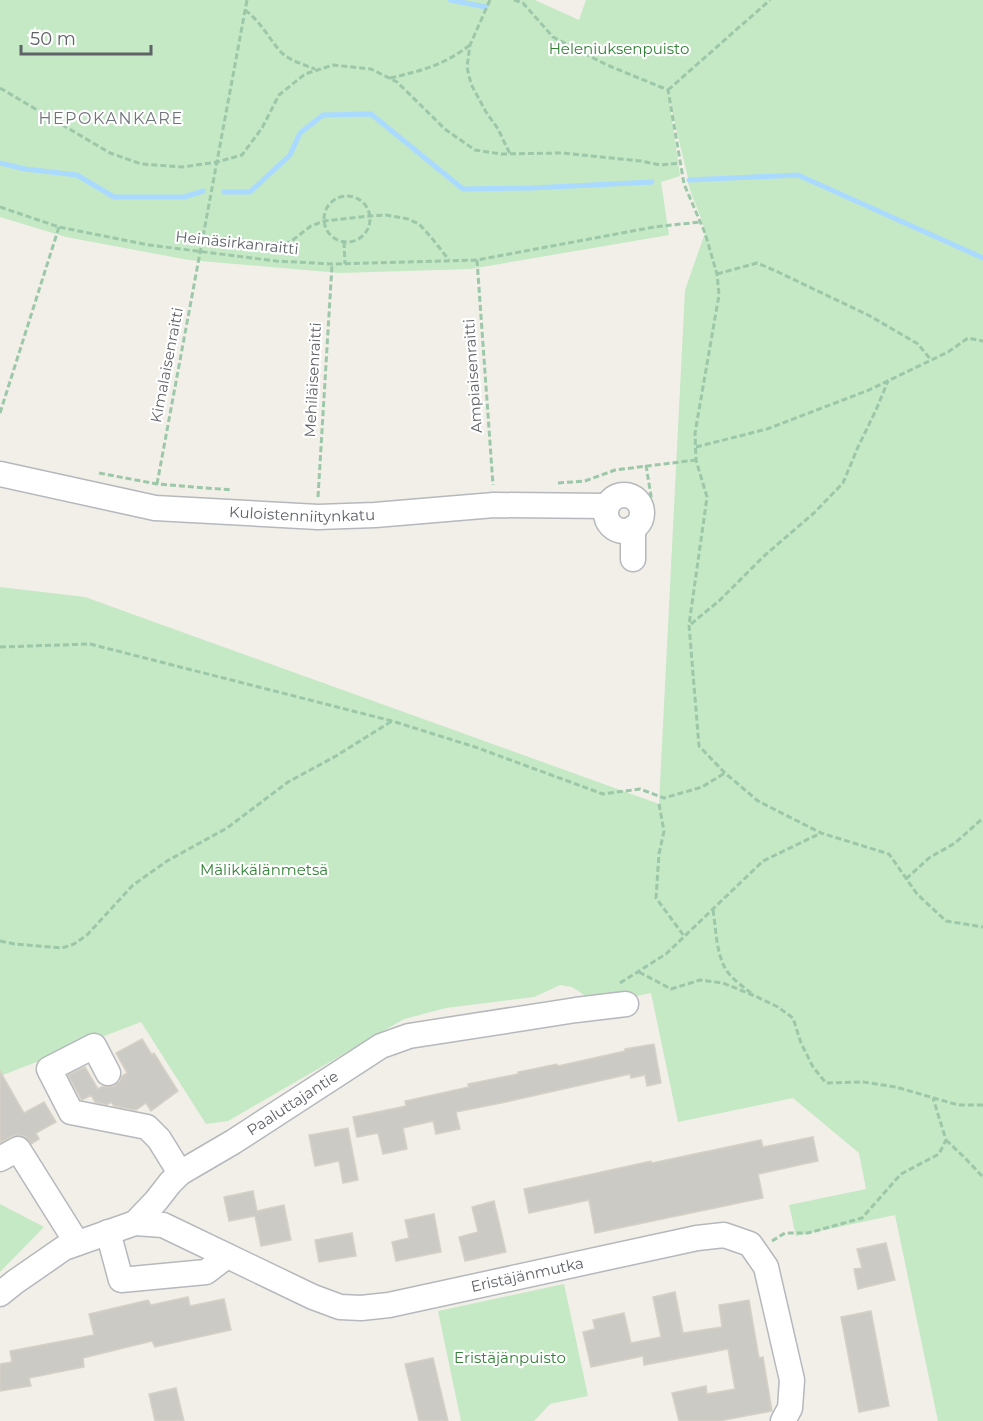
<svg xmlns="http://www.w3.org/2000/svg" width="983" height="1421" viewBox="0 0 983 1421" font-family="Montserrat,sans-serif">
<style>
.green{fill:#c5e8c5}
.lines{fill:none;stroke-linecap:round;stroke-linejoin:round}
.stream{stroke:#aadaff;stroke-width:5}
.building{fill:#cccac5;stroke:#d6d1c6;stroke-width:1.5}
.minor-casing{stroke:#b5b8bc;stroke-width:27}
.path{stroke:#9cc7a9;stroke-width:3;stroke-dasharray:6 3;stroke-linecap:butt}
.minor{stroke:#fff;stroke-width:24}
.labels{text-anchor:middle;stroke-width:4.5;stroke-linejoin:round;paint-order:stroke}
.park-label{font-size:15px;fill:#348238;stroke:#fff}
.street-label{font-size:15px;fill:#5f6368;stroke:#fff}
.neighbourhood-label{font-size:16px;letter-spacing:1.5px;fill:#70757a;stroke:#fff}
</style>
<rect width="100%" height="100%" fill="#f1efe8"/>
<path class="green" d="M 0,0 L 535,0 L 579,20 L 586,0 L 983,0 L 983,1421 L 938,1421 L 895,1215 L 796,1236 L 789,1205 L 866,1189 L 859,1153 L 793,1098 L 678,1122 L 651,993 L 598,1004 L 572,987 L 560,985 L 534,997 L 446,1008 L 404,1019 L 228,1121 L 206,1124 L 141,1022 L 0,1076 L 0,587 L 85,597 L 659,804 L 685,290 L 705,233 L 701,218 L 691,193 L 688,182 L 775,176 L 688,178 L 669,99 L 680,176 L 661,182 L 669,235 L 470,269 L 340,273 L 189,260 L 66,237 L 0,217 Z
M 0,1204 L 44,1227 L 0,1272 Z
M 564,1284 L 588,1396 L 550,1404 L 534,1421 L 461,1421 L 438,1311 Z"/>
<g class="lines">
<path class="stream" d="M 450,0 L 486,7
M 0,163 L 25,169 L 77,175 L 114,197 L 184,197 L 203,191
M 689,180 L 798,175 L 983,258
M 224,192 L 250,192 L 290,155 L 300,133 L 323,115 L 371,114 L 463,189 L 532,188 L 652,182"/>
</g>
<path class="building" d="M 142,1039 L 152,1055 L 154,1053 L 178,1091 L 151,1111 L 146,1103 L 136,1110 L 114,1106 L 111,1102 L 107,1105 L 95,1102 L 91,1095 L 82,1100 L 81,1099 L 68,1075 L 85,1067 L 98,1089 L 103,1086 L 108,1087 L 114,1086 L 120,1081 L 122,1076 L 127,1073 L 116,1053 Z
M 654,1044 L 661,1083 L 647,1086 L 645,1075 L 631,1078 L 630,1074 L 506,1102 L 456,1112 L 460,1129 L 436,1134 L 433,1121 L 403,1128 L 407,1149 L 383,1154 L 378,1133 L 357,1137 L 353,1117 L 406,1106 L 405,1101 L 469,1087 L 468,1084 L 518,1074 L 518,1072 L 557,1064 L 558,1066 L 625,1051 L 625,1049 Z
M 0,1071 L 24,1113 L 44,1102 L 56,1122 L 36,1133 L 39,1139 L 31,1144 L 25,1137 L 19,1135 L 12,1136 L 0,1143 Z
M 348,1128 L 358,1180 L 343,1183 L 339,1161 L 315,1166 L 309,1135 Z
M 813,1137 L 818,1161 L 758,1174 L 763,1198 L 595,1233 L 589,1200 L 529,1213 L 524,1189 L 651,1161 L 652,1163 L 761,1140 L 763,1147 Z
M 253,1191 L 257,1211 L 284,1205 L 291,1240 L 261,1246 L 255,1216 L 229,1221 L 224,1197 Z
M 494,1201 L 506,1252 L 465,1261 L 459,1237 L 478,1232 L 472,1207 Z
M 434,1214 L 441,1252 L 396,1261 L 392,1242 L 409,1238 L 405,1220 Z
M 352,1233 L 356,1256 L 319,1262 L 315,1240 Z
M 886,1243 L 895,1280 L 858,1289 L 854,1269 L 862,1268 L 857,1249 Z
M 675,1292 L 683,1333 L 722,1327 L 719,1305 L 749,1300 L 759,1358 L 763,1357 L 772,1411 L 719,1421 L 679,1421 L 672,1393 L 706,1386 L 707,1394 L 735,1389 L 728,1349 L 644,1365 L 643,1356 L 591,1367 L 583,1332 L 595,1329 L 593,1320 L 624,1313 L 631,1343 L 661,1337 L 653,1297 Z
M 188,1297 L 190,1306 L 224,1299 L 231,1330 L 155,1347 L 152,1341 L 83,1358 L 84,1367 L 29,1378 L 31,1386 L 0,1391 L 0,1364 L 12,1362 L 10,1351 L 94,1335 L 89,1314 L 148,1300 L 151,1305 Z
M 871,1311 L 889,1406 L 859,1412 L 841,1317 Z
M 433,1358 L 448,1421 L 419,1421 L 405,1364 Z
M 176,1388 L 184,1421 L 155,1421 L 149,1394 Z"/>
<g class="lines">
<g class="minor-casing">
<g id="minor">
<path id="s1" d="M 0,474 L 155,508 L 318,517 L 375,515 L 494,505 L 607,506"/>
<circle cx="624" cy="513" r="18"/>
<path d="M 633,528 L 633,559"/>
<path d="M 108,1073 L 94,1046 L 49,1069 L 71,1112 L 147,1127 L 159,1139 L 180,1173"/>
<path d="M 0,1159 L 18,1149 L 77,1243"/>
<path id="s2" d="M 135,1223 L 163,1225 L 313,1297 L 340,1307 L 361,1308 L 389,1305 L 697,1238 L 724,1235 L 750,1244 L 766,1267 L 792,1380 L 790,1408 L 783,1421"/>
<path d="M 108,1232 L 121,1280 L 206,1272 L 227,1256"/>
<path id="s3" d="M 0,1294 L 15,1282 L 64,1248 L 135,1223 L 156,1201 L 170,1183 L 180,1173 L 233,1142 L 381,1046 L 409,1036 L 576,1010 L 626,1004"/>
</g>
</g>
<path class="path" d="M 490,0 L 470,45 L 467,67 L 471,84 L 486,112 L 498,129 L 510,154
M 514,0 L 523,3 L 553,37 L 607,65 L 668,90 L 684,184 L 705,233 L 717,274 L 719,295 L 695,433 L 696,460 L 707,497 L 689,625 L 699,746 L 725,773 L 758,801 L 821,833 L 889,854 L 917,894 L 946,921 L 983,927
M 245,10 C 262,23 267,36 280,51 C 289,61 303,64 315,69
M 390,78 C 421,71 444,65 470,45
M 0,88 L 110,153 L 141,164 L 183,167 L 217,162 L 242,155 L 262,128 L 279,95 L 305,74 L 333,65 L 371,69 L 397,82 L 446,130 L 475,150 L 501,154 L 562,153 L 641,161 L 660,165 L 681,163
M 668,90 L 770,0
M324 219a23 23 0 1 1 46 0a23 23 0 1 1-46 0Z
M 0,207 L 59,227 L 149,245 L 276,261 L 332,264 L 477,260 L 654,227 L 700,222
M 204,236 L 240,239 L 263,245 L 290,242 L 311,226 L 324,221 L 370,216 L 386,215 L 408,219 L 419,224 L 431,237 L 449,260
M 344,242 L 345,264
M 477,260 L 493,485
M 717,274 L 757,263 L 776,271 L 870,316 L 918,344 L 931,360
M 0,413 L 59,227
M 696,447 L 767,429 L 869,390 L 948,352 L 968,338 L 983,341
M 646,465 L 651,496 L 650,517
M 99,473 L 157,484 L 232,490
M 558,483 L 585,481 L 615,470 L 696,460
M 157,484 L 247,0
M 318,497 L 332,265
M 601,525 L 607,535 L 613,537
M 691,624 L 720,600 L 764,556 L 814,513 L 843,483 L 858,447 L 876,410 L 888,381
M 0,647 L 90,644 L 392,721 L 475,747 L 603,794 L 640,789 L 664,798 L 702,787 L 725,773
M 659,804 L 664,831 L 659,854 L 656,898 L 684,936
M 906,879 L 929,858 L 955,843 L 983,818
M 713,910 C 716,928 716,950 724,966 C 729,977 742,986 751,993
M 0,941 L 15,944 L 62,948 L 74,944 L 87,935 L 133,885 L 167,861 L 227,828 L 288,782 L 336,756 L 392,721
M 639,972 L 671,989 L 700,980 L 723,983 L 755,996 L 778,1007 L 793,1018 L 801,1043 L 813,1067 L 826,1083 L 863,1082 L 896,1087 L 958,1105 L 983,1105
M 620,983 L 666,954 L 763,861 L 821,833
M 946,1140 L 966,1159 L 983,1177
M 772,1241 L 785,1233 L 808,1233 L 862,1218 L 901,1174 L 939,1154 L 946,1140 L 933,1098"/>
<use href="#minor" class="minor"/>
</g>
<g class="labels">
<g class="park-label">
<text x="619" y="54">Heleniuksenpuisto</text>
<text x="264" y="875">Mälikkälänmetsä</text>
<text x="510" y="1363">Eristäjänpuisto</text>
</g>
<g class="street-label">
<text transform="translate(237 243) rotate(6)" y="5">Heinäsirkanraitti</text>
<text transform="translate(167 365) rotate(-79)" y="5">Kimalaisenraitti</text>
<text transform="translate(473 376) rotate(-94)" y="5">Ampiaisenraitti</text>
<text transform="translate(313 380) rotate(-87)" y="5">Mehiläisenraitti</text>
<text dy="5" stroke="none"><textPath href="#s1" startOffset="306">Kuloistenniitynkatu</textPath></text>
<text dy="5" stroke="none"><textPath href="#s3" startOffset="354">Paaluttajantie</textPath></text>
<text dy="5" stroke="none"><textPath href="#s2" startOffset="414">Eristäjänmutka</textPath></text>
</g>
<g class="neighbourhood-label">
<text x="111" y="124">HEPOKANKARE</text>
</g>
</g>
<path d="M21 45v9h130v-9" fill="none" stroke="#5f6368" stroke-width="3"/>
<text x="30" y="45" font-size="18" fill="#5f6368" stroke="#ffffff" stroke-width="4.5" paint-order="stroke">50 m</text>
</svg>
